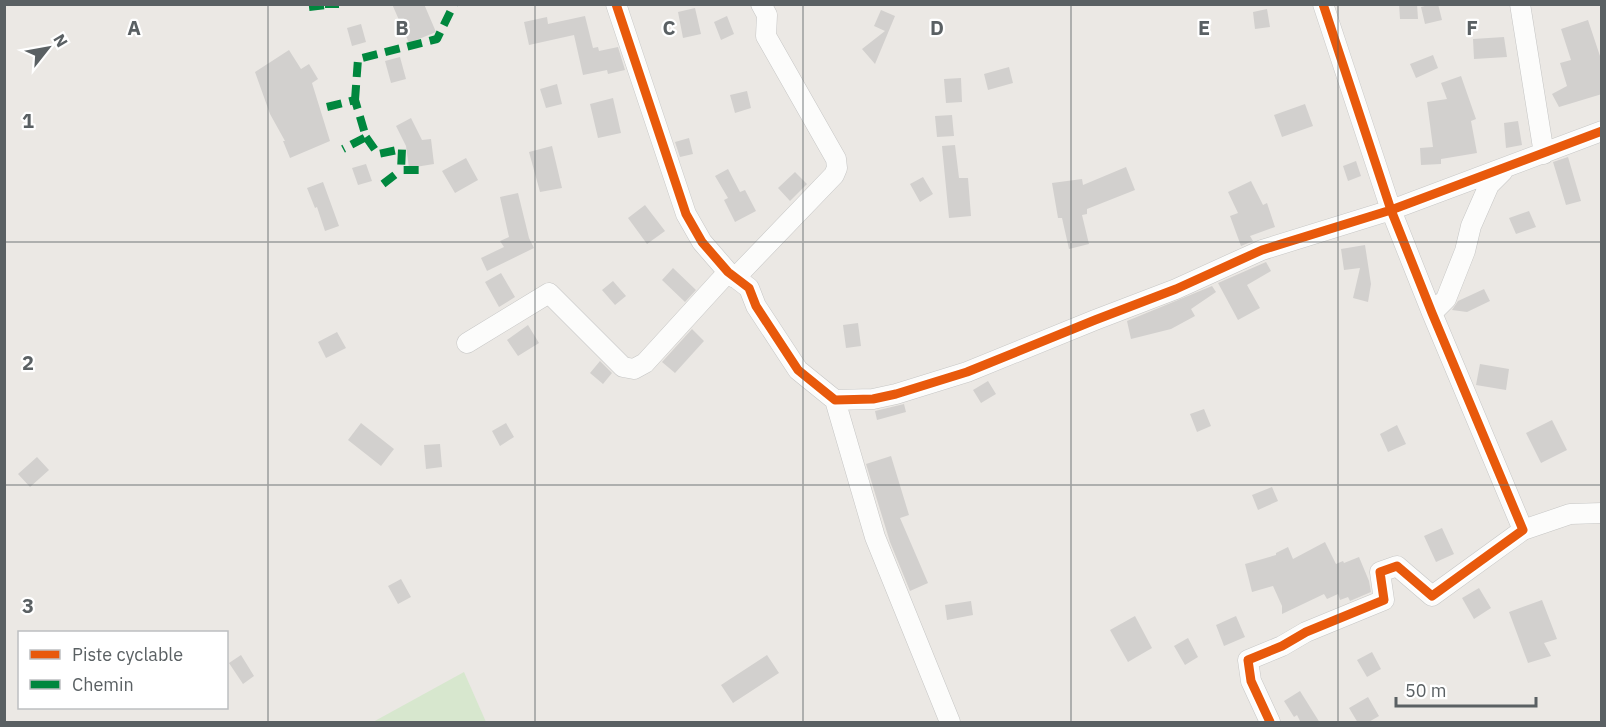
<svg xmlns="http://www.w3.org/2000/svg" width="1606" height="727" viewBox="0 0 1606 727" font-family="'IBM Plex Sans',sans-serif">
<style>
.green{fill:#d7e7ce}
.building{fill:#d2d0ce}
.lines{fill:none;stroke-linecap:round;stroke-linejoin:round}
.street-casing{stroke:#c6c6c5;stroke-width:21}
.street{stroke:#fcfcfb;stroke-width:20}
.quiet{stroke:#00873e;stroke-width:8;stroke-dasharray:15 8;stroke-linecap:butt}
.cycleway-casing{stroke:#fff;stroke-width:13}
.cycleway{stroke:#e8590c;stroke-width:9}
.grid{fill:none;stroke:#5a6063;stroke-width:1.5;stroke-opacity:0.55}
.grid-label{font-size:20px;text-anchor:middle;font-weight:bold;fill:#5a6063;stroke:#fff;stroke-width:4.5;stroke-linejoin:round;paint-order:stroke}
</style>
<rect width="100%" height="100%" fill="#ebe8e4"/>
<path class="green" d="M 464,672 L 486,722 L 373,722 Z"/>
<path class="building" d="M 392,4 L 424,4 L 436,32 L 409,43 Z
M 1399,4 L 1417,4 L 1418,19 L 1400,19 Z
M 1432,4 L 1438,4 L 1442,20 L 1425,24 L 1421,7 Z
M 695,8 L 701,34 L 683,38 L 678,12 Z
M 1267,9 L 1270,27 L 1255,29 L 1253,12 Z
M 881,10 L 895,16 L 875,64 L 862,49 L 885,31 L 874,26 Z
M 585,16 L 593,48 L 598,47 L 599,51 L 618,47 L 625,70 L 608,74 L 607,70 L 583,75 L 574,35 L 529,45 L 524,22 L 547,17 L 548,24 Z
M 727,16 L 734,34 L 721,40 L 714,22 Z
M 1588,20 L 1602,62 L 1602,94 L 1559,107 L 1552,94 L 1567,86 L 1560,63 L 1571,60 L 1561,29 Z
M 361,24 L 366,42 L 352,46 L 347,28 Z
M 1504,37 L 1507,57 L 1474,59 L 1473,39 Z
M 289,50 L 301,69 L 309,64 L 318,79 L 312,83 L 330,141 L 290,158 L 283,141 L 285,141 L 270,114 L 255,72 Z
M 1433,55 L 1438,68 L 1416,78 L 1410,64 Z
M 400,57 L 406,79 L 391,83 L 385,61 Z
M 1009,67 L 1013,83 L 988,90 L 984,74 Z
M 1461,76 L 1476,119 L 1471,121 L 1477,153 L 1441,159 L 1441,164 L 1421,165 L 1420,148 L 1433,147 L 1427,102 L 1447,99 L 1441,83 Z
M 961,78 L 962,102 L 946,103 L 944,79 Z
M 557,84 L 562,104 L 546,108 L 540,89 Z
M 747,91 L 751,108 L 735,113 L 730,95 Z
M 613,98 L 621,133 L 598,138 L 590,104 Z
M 1305,104 L 1313,126 L 1282,137 L 1274,115 Z
M 952,115 L 954,136 L 937,137 L 935,116 Z
M 411,118 L 422,140 L 431,139 L 434,164 L 409,168 L 406,146 L 396,126 Z
M 1518,121 L 1522,145 L 1506,148 L 1504,123 Z
M 689,138 L 693,154 L 680,157 L 675,142 Z
M 955,145 L 959,178 L 968,178 L 971,216 L 949,218 L 942,146 Z
M 552,146 L 562,188 L 540,192 L 529,152 Z
M 1568,157 L 1581,201 L 1566,205 L 1553,162 Z
M 466,158 L 478,180 L 455,193 L 442,171 Z
M 1356,161 L 1361,176 L 1348,181 L 1343,166 Z
M 366,164 L 372,181 L 358,185 L 352,168 Z
M 1126,167 L 1135,190 L 1087,209 L 1087,214 L 1082,215 L 1089,244 L 1069,249 L 1062,218 L 1058,218 L 1052,183 L 1082,179 L 1083,185 Z
M 728,169 L 740,192 L 745,190 L 756,211 L 735,222 L 724,200 L 728,198 L 715,176 Z
M 795,172 L 807,184 L 790,201 L 778,188 Z
M 923,177 L 933,194 L 920,202 L 910,184 Z
M 1251,181 L 1263,205 L 1267,203 L 1275,227 L 1250,236 L 1253,241 L 1241,246 L 1230,216 L 1238,213 L 1228,192 Z
M 323,182 L 339,226 L 325,231 L 317,207 L 315,208 L 307,188 Z
M 518,193 L 529,238 L 534,248 L 487,271 L 481,258 L 504,247 L 500,241 L 509,237 L 500,197 Z
M 645,205 L 665,231 L 647,244 L 628,218 Z
M 1529,211 L 1536,227 L 1516,234 L 1509,218 Z
M 1365,245 L 1371,284 L 1368,302 L 1353,298 L 1360,268 L 1344,270 L 1341,249 Z
M 1266,262 L 1271,271 L 1247,285 L 1260,308 L 1238,320 L 1218,283 Z
M 673,268 L 696,290 L 685,302 L 662,280 Z
M 501,273 L 515,297 L 499,307 L 485,282 Z
M 613,281 L 626,296 L 615,305 L 602,290 Z
M 1212,286 L 1216,292 L 1191,309 L 1195,316 L 1171,329 L 1131,339 L 1127,321 Z
M 1484,289 L 1490,301 L 1467,312 L 1452,310 L 1458,301 Z
M 858,323 L 861,346 L 846,348 L 843,325 Z
M 528,325 L 539,343 L 518,356 L 507,340 Z
M 692,329 L 704,341 L 675,373 L 662,362 Z
M 337,332 L 346,348 L 326,358 L 318,342 Z
M 600,361 L 612,373 L 603,384 L 590,373 Z
M 1480,364 L 1509,369 L 1506,390 L 1476,385 Z
M 988,381 L 996,394 L 981,403 L 973,390 Z
M 904,404 L 906,412 L 877,420 L 875,411 Z
M 1204,409 L 1211,426 L 1197,432 L 1190,414 Z
M 1552,420 L 1567,450 L 1541,463 L 1526,433 Z
M 361,423 L 394,449 L 381,466 L 348,440 Z
M 506,423 L 514,437 L 500,446 L 492,431 Z
M 1397,425 L 1406,444 L 1388,452 L 1380,434 Z
M 440,444 L 442,467 L 426,469 L 424,445 Z
M 891,456 L 909,515 L 900,518 L 928,583 L 910,591 L 890,542 L 866,464 Z
M 37,457 L 49,470 L 30,487 L 18,474 Z
M 1272,487 L 1278,501 L 1258,510 L 1252,495 Z
M 1442,528 L 1454,554 L 1436,562 L 1424,536 Z
M 1325,542 L 1336,564 L 1343,561 L 1344,563 L 1359,557 L 1369,581 L 1371,592 L 1350,601 L 1348,597 L 1340,600 L 1338,594 L 1327,599 L 1324,594 L 1282,614 L 1282,606 L 1273,586 L 1252,592 L 1245,564 L 1276,555 L 1276,553 L 1288,547 L 1293,559 Z
M 401,579 L 411,597 L 398,604 L 388,586 Z
M 1479,588 L 1491,608 L 1474,619 L 1462,598 Z
M 1542,600 L 1557,639 L 1544,643 L 1551,656 L 1528,663 L 1509,612 Z
M 971,601 L 973,615 L 947,620 L 945,605 Z
M 1135,616 L 1152,648 L 1128,662 L 1110,630 Z
M 1236,616 L 1245,637 L 1224,646 L 1216,625 Z
M 1188,638 L 1198,657 L 1185,665 L 1174,646 Z
M 1372,652 L 1381,669 L 1367,677 L 1357,660 Z
M 241,655 L 254,676 L 243,684 L 229,663 Z
M 767,655 L 779,673 L 733,703 L 721,685 Z
M 1300,691 L 1320,723 L 1301,723 L 1297,715 L 1294,717 L 1284,701 Z
M 1368,697 L 1379,716 L 1367,723 L 1358,723 L 1349,708 Z"/>
<g class="lines">
<g class="street-casing">
<path id="street" d="M 616,4 L 686,214 L 702,242 L 728,272 L 749,288 L 756,306 L 798,370 L 835,400 L 873,399 L 896,394 L 967,372 L 1095,320 L 1176,289 L 1262,250 L 1391,210 L 1602,131
M 1520,4 L 1544,154
M 735,278 L 834,175 L 837,168 L 836,159 L 766,36 L 767,15 L 761,4
M 1432,313 L 1446,299 L 1465,251 L 1471,226 L 1489,185 L 1503,171
M 467,343 L 549,293 L 623,367 L 634,369 L 645,363 L 728,272
M 835,400 L 875,537 L 950,722
M 1523,530 L 1570,514 L 1602,513
M 1270,722 L 1251,681 L 1248,660 L 1282,646 L 1306,632 L 1384,600 L 1380,572 L 1397,566 L 1432,596 L 1523,530 L 1432,313 L 1391,210 L 1323,4"/>
</g>
<use href="#street" class="street"/>
<path class="quiet" d="M 325,4 L 339,4
M 309,7 L 326,5
M 355,100 L 358,59 L 437,39 L 454,4
M 327,107 L 355,100 L 366,137 L 343,149
M 366,137 L 378,154 L 402,149 L 401,170 L 426,170
M 383,184 L 401,170"/>
<g class="cycleway-casing">
<path id="cycleway" d="M 616,4 L 686,214 L 702,242 L 728,272 L 749,288 L 756,306 L 798,370 L 835,400 L 873,399 L 896,394 L 967,372 L 1095,320 L 1176,289 L 1262,250 L 1391,210 L 1602,131
M 1270,722 L 1251,681 L 1248,660 L 1282,646 L 1306,632 L 1384,600 L 1380,572 L 1397,566 L 1432,596 L 1523,530 L 1432,313 L 1391,210 L 1323,4"/>
</g>
<use href="#cycleway" class="cycleway"/>
</g>
<path class="grid" d="M 268,4 L 268,722M 535,4 L 535,722M 803,4 L 803,722M 1071,4 L 1071,722M 1338,4 L 1338,722M 4,242 L 1602,242M 4,485 L 1602,485"/>
<g class="grid-label">
<text x="134" y="35">A</text>
<text x="402" y="35">B</text>
<text x="669" y="35">C</text>
<text x="937" y="35">D</text>
<text x="1204" y="35">E</text>
<text x="1472" y="35">F</text>
<text x="28" y="128">1</text>
<text x="28" y="370">2</text>
<text x="28" y="613">3</text>
</g>
<rect width="1606" height="727" fill="none" stroke="#5a6063" stroke-width="12"/>
<rect x="18" y="631" width="210" height="78" fill="#ffffff" stroke="#bdbfc1" stroke-width="1.5"/>
<rect x="30" y="650" width="30" height="9" fill="#e8590c" stroke="#bdbfc1" stroke-width="1.5"/>
<text x="72" y="661" font-size="18" fill="#5a6063">Piste cyclable</text>
<rect x="30" y="680" width="30" height="9" fill="#00873e" stroke="#bdbfc1" stroke-width="1.5"/>
<text x="72" y="691" font-size="18" fill="#5a6063">Chemin</text>
<g transform="translate(48 48) rotate(59)" stroke="#ffffff" stroke-width="4.5" paint-order="stroke">
<path d="M0-4.5L10 22L0 15L-10 22Z" fill="#5a6063"/>
<text y="-9" font-size="16" font-weight="bold" text-anchor="middle" fill="#5a6063">N</text>
</g>
<path d="M1396 697v9h140v-9" fill="none" stroke="#5a6063" stroke-width="3"/>
<text x="1405" y="697" font-size="18" fill="#5a6063" stroke="#ffffff" stroke-width="4.5" paint-order="stroke">50 m</text>
</svg>
